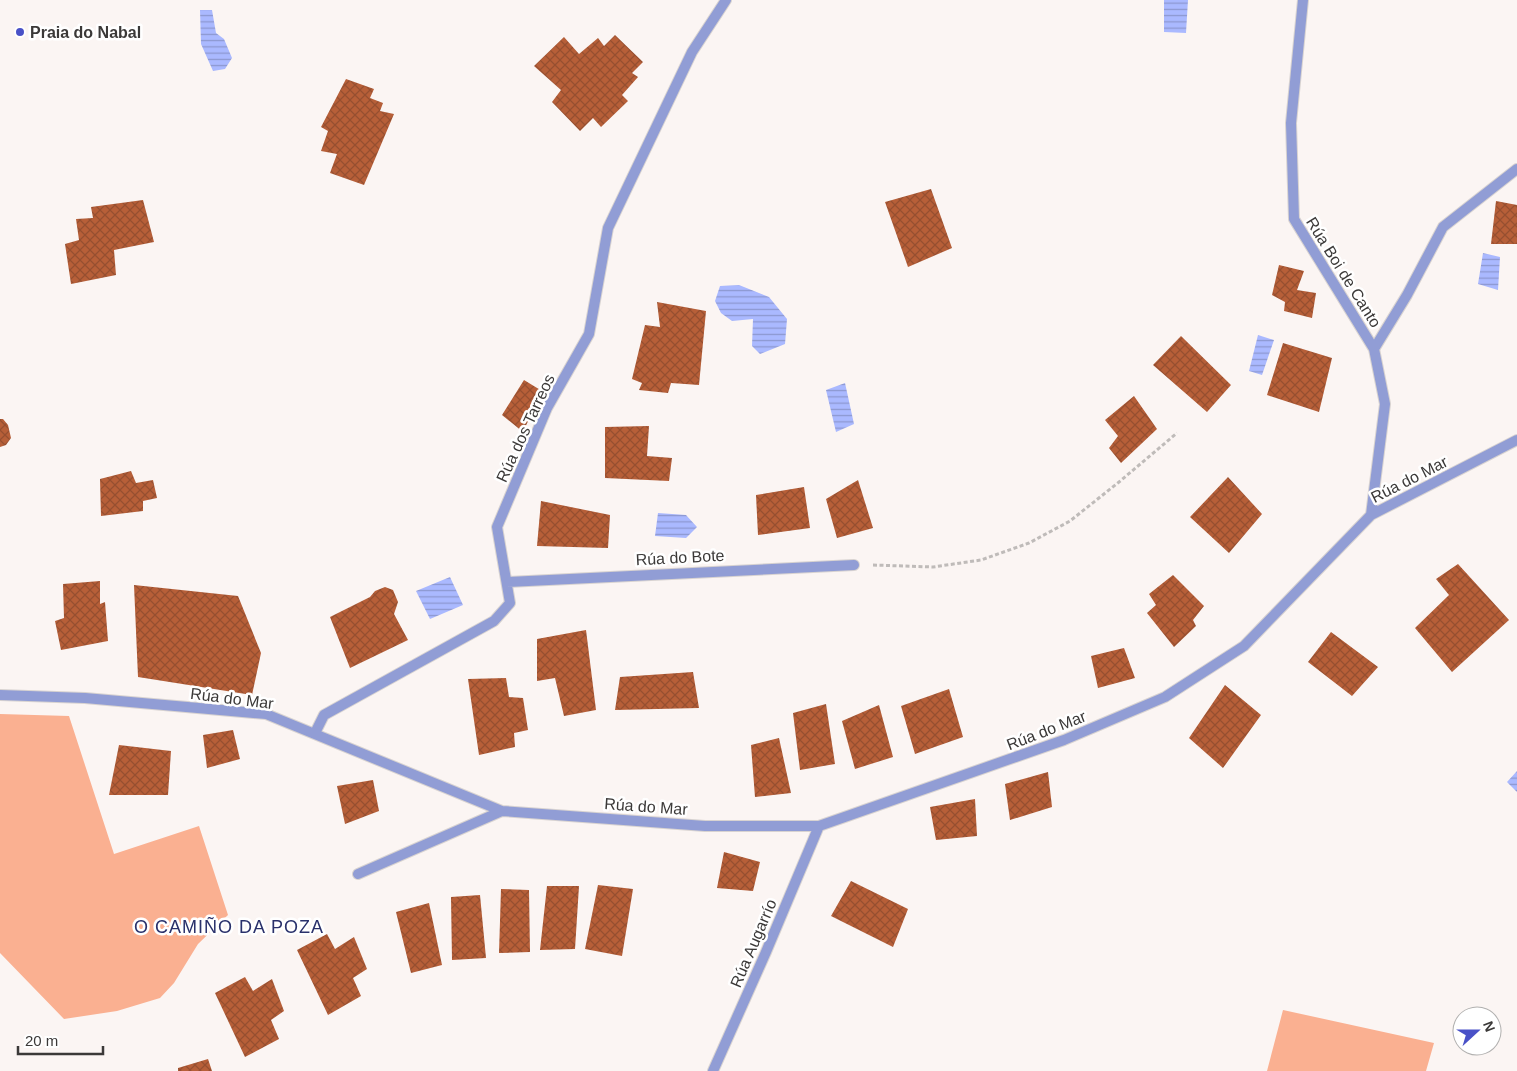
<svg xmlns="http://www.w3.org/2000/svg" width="1517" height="1071" viewBox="0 0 1517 1071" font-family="Arial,sans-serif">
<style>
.green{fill:#fab091}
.water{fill:url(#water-rules)}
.building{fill:url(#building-cross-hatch)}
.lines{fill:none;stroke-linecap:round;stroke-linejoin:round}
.street-casing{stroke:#d8d3d1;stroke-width:12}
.path{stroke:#bfbbb9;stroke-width:3;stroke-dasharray:4 2.5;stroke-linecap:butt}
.street{stroke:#919dd5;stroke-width:10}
.poi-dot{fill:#4951c7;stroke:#fff;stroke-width:2}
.labels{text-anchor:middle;stroke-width:5;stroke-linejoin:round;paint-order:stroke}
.poi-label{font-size:16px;font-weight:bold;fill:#3b3938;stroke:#fff;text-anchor:start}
.street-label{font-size:16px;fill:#3b3938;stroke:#fff}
.neighbourhood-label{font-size:18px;letter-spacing:1px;fill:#2a316b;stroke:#fff}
</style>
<defs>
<pattern id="water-rules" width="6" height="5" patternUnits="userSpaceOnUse" patternTransform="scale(1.25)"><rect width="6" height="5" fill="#aab9ff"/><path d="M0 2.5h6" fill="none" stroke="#8c97cf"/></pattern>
<pattern id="building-cross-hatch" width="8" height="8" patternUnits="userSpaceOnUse" patternTransform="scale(1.25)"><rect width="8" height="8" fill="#b75f38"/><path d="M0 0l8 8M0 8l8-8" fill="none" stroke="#964f30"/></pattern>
</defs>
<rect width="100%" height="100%" fill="#fbf5f3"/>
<path class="green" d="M 0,714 L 69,716 L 114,854 L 199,826 L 228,915 L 198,944 L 174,983 L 160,998 L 117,1011 L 64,1019 L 0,953 Z
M 1283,1010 L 1434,1043 L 1426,1071 L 1267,1071 Z"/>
<path class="water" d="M 1164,0 L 1188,0 L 1186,33 L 1164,32 Z
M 200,10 L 212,10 L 216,33 L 224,39 L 232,58 L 225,69 L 213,71 L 201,44 Z
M 1483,253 L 1500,257 L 1498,290 L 1478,284 Z
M 739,285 L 769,297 L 787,319 L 785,344 L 760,354 L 752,346 L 753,319 L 732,321 L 721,313 L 715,301 L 720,286 Z
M 1258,335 L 1274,340 L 1262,375 L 1249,371 Z
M 845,383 L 854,424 L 836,432 L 826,390 Z
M 658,513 L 686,515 L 697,527 L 686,538 L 655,536 Z
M 450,577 L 463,605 L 430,619 L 416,591 Z
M 1517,771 L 1517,792 L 1507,782 Z"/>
<path class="building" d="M 615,35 L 643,62 L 632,73 L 638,77 L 622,95 L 628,101 L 601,127 L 593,118 L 580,131 L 552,102 L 561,90 L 534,66 L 564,37 L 579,54 L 598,38 L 604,46 Z
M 346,79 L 374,89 L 370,98 L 383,103 L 380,111 L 394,114 L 364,185 L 330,173 L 337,154 L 321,151 L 328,131 L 321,127 Z
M 931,189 L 952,248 L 908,267 L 885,202 Z
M 143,200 L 154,242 L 114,250 L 116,275 L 71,284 L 65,244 L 79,240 L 76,219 L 93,218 L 91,207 Z
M 1496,201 L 1517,205 L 1517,244 L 1491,244 Z
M 1279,265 L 1304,271 L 1297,290 L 1316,293 L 1312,318 L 1284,311 L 1285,302 L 1272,295 Z
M 657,302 L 706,311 L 699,385 L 671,383 L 668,393 L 639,390 L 642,383 L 632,379 L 645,325 L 660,327 Z
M 1181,336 L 1231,385 L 1207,412 L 1153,365 Z
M 1283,343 L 1332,358 L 1319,412 L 1267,395 Z
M 524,380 L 542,391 L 523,432 L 502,415 Z
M 1134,396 L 1157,429 L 1121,463 L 1109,448 L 1118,436 L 1105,420 Z
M 0,419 L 3,419 L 8,425 L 11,438 L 6,445 L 0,447 Z
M 649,426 L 647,456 L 672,458 L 669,481 L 605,478 L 605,427 Z
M 131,471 L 136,483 L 153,480 L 157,498 L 143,501 L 143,511 L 101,516 L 100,479 Z
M 1228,477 L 1262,514 L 1229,553 L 1190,517 Z
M 858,480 L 873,528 L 837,538 L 826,499 Z
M 804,487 L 810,528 L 758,535 L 756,495 Z
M 541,501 L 610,515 L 608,548 L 537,546 Z
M 1458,564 L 1509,620 L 1452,672 L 1415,628 L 1449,595 L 1436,579 Z
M 1173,575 L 1204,606 L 1193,620 L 1196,626 L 1174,647 L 1147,613 L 1156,605 L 1149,594 Z
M 100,581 L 100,604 L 105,602 L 108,641 L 61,650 L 55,621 L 64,618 L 63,584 Z
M 134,585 L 238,596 L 261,653 L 252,695 L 138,677 Z
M 385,587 L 393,590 L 398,602 L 394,614 L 408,640 L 350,668 L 330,617 L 370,597 L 375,591 Z
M 586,630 L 596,710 L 564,716 L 555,678 L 537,681 L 537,639 Z
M 1331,632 L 1378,667 L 1352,696 L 1308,662 Z
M 1124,648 L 1135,678 L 1098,688 L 1091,656 Z
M 693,672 L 699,708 L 615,710 L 620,677 Z
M 506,678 L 509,697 L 523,698 L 528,730 L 514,733 L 515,747 L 479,755 L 468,679 Z
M 1225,685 L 1261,715 L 1223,768 L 1189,738 Z
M 949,689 L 963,737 L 915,754 L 901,706 Z
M 826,704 L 835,764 L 800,770 L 793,713 Z
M 879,705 L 893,757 L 855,769 L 842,721 Z
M 233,730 L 240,759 L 207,768 L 203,735 Z
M 779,738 L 791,793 L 755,797 L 751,745 Z
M 119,745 L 171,751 L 168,795 L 109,795 Z
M 1048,772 L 1052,807 L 1010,820 L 1005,784 Z
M 373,780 L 379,811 L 345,824 L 337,786 Z
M 975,799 L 977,836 L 936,840 L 930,807 Z
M 724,852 L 760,862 L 753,891 L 717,888 Z
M 851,881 L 908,909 L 893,947 L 831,916 Z
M 598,885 L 633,889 L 622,956 L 585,949 Z
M 547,886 L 579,886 L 575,949 L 540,950 Z
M 501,889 L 529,890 L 530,952 L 499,953 Z
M 480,895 L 486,958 L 452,960 L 451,897 Z
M 429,903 L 442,965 L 411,973 L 396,912 Z
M 327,934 L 335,949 L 354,937 L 367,969 L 353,978 L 361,996 L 328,1015 L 297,950 Z
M 245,977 L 253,991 L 272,979 L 284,1011 L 271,1020 L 279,1039 L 245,1057 L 215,993 Z
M 208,1059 L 212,1071 L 178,1071 L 178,1068 Z"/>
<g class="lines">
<g class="street-casing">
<path id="street" d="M 1303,0 L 1291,123 L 1294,219 L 1374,349
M 1371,515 L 1385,404 L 1374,349 L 1407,295 L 1443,227 L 1517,169
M 507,582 L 854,565
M 0,695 L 85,698 L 266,714 L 502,811 L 705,826 L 819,826 L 1064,740 L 1165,697 L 1244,646 L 1371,515 L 1517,440
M 315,733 L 324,715 L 494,621 L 510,603 L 497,527 L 547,408 L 589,334 L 608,228 L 692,52 L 726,0
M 358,874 L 502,811
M 713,1071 L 766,952 L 819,826"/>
</g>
<path class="path" d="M 873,565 L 933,567 L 981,560 L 1029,543 L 1070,521 L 1119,482 L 1177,433"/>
<use href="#street" class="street"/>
</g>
<circle class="poi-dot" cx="20" cy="32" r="5"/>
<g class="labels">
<g class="poi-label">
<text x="30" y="38">Praia do Nabal</text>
</g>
<g class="street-label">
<text transform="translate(1344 272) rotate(58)" y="6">Rúa Boi de Canto</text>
<text transform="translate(525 428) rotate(-65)" y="6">Rúa dos Tarreos</text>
<text transform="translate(1409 479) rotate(-27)" y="6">Rúa do Mar</text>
<text transform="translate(680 557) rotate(-3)" y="6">Rúa do Bote</text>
<text transform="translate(232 698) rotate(7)" y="6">Rúa do Mar</text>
<text transform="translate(1046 730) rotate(-21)" y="6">Rúa do Mar</text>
<text transform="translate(646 806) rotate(4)" y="6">Rúa do Mar</text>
<text transform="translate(753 943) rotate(-67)" y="6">Rúa Augarrío</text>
</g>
<g class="neighbourhood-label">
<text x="229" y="933">O CAMIÑO DA POZA</text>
</g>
</g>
<g transform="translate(1477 1031) rotate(69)"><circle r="24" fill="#ffffff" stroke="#b1b0af"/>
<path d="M0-4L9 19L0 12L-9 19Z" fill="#4951c7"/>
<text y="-8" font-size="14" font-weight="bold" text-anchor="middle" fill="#3b3938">N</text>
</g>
<path d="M18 1046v8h85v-8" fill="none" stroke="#3b3938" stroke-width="2.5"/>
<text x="25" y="1046" font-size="15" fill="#3b3938" stroke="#ffffff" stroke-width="4" paint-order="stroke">20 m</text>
</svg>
